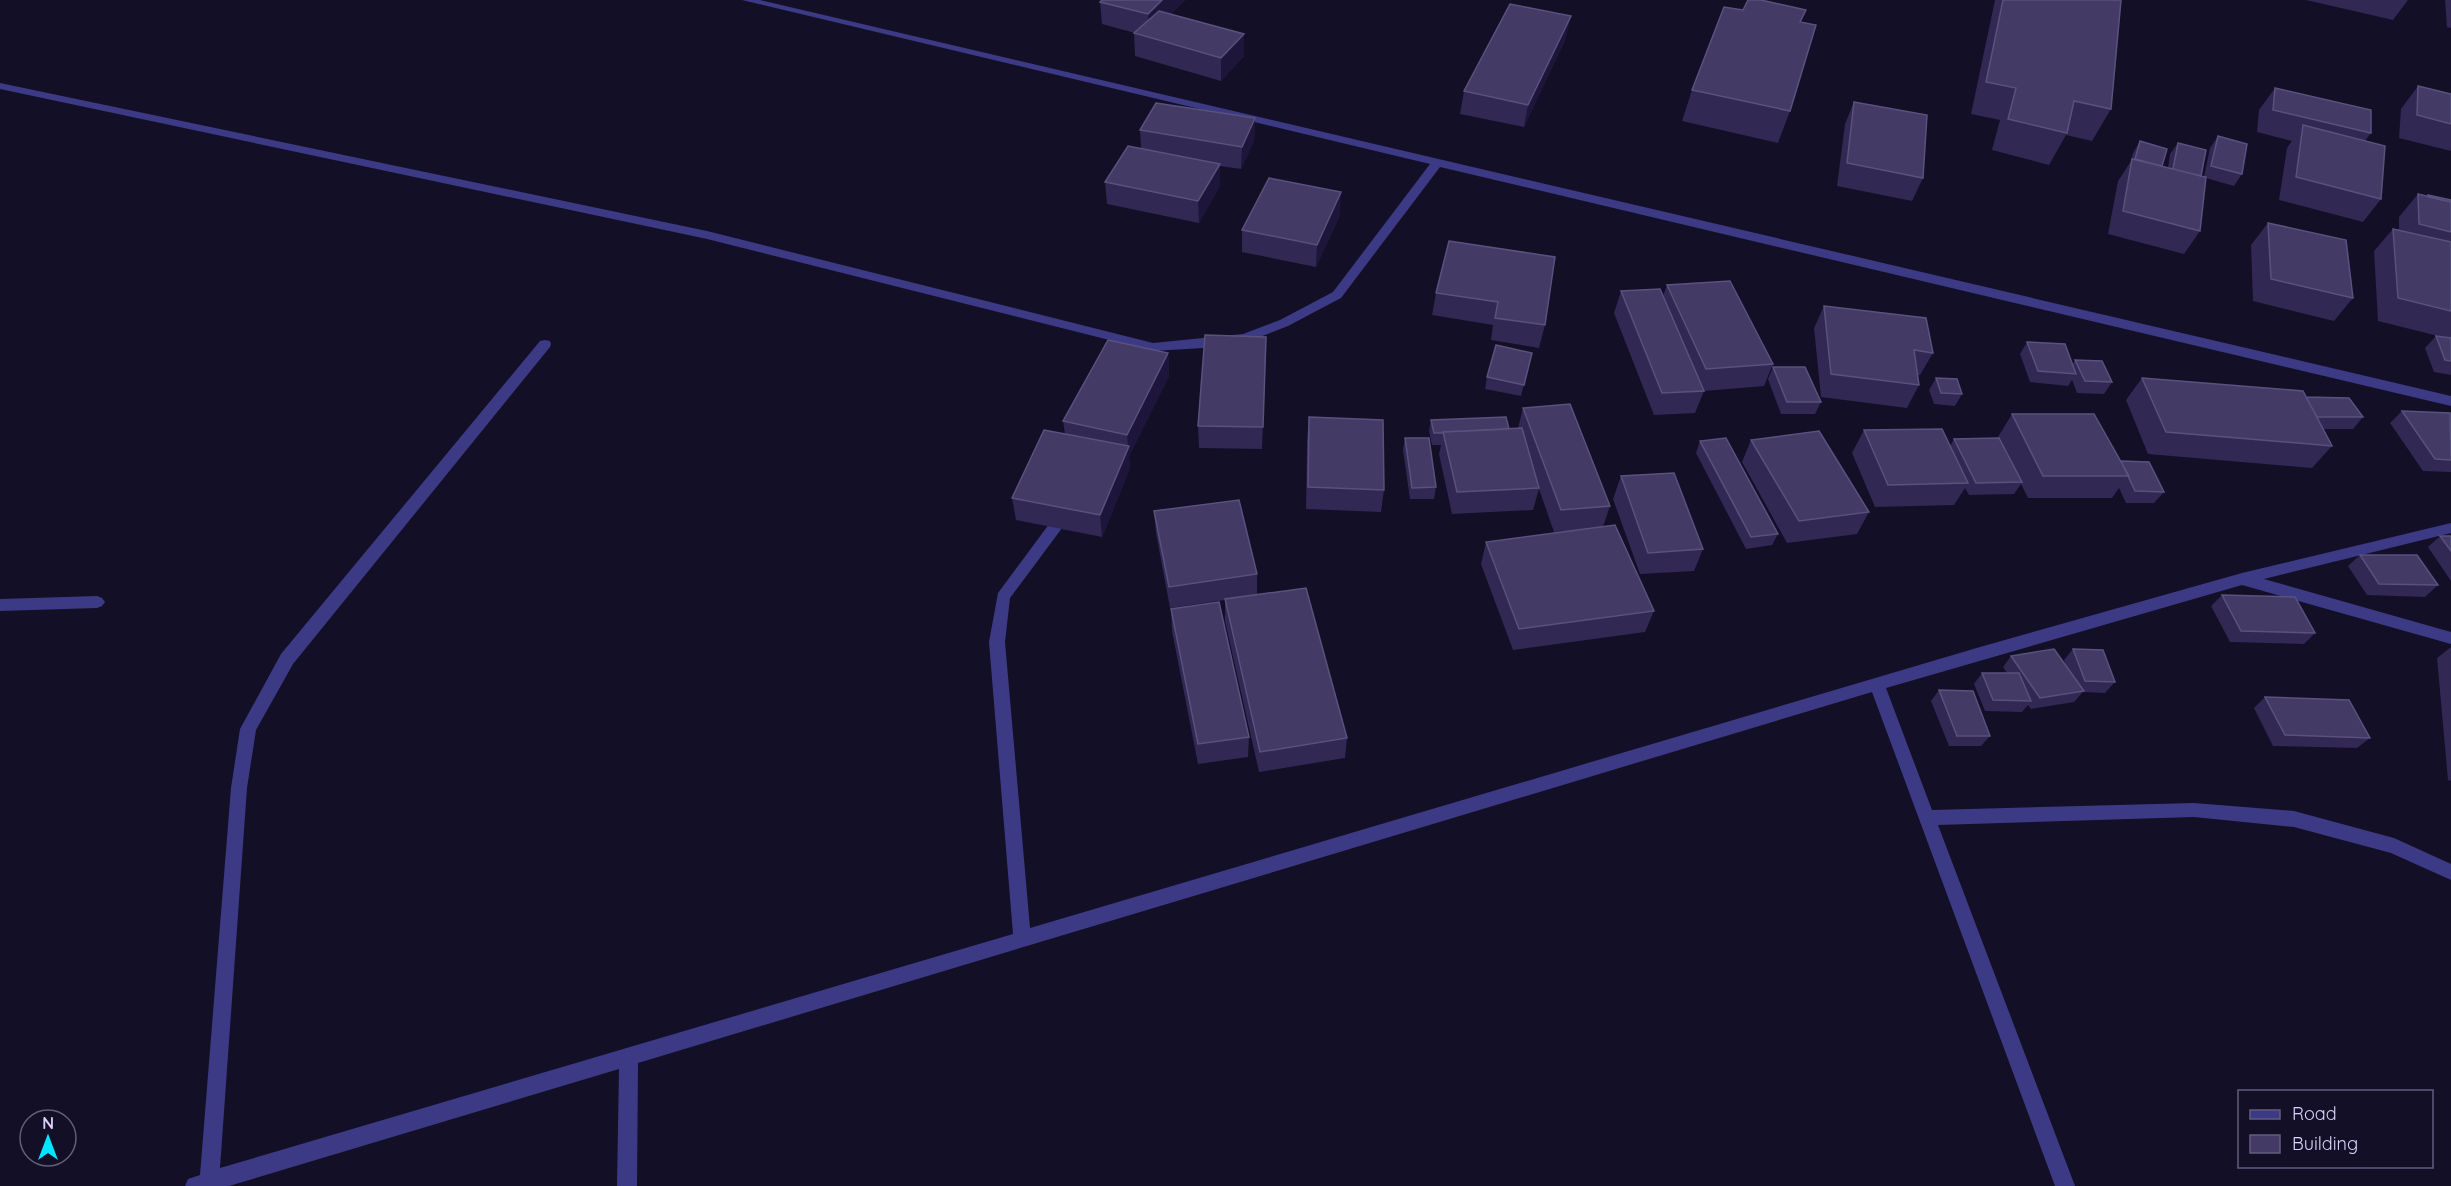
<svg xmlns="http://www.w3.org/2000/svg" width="2451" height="1186" viewBox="0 0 2451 1186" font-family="Quicksand,sans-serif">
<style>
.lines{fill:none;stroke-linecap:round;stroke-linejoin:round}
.minor{fill:#3d3a85;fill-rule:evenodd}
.wall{fill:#312854}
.shaded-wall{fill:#1d163a}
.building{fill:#433a66;stroke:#5a527e;stroke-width:1.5}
</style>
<rect width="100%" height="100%" fill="#130f26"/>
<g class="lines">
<path class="minor" d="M 742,0 L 760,0 L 2451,396 L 2451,406 L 1440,167 L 1341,298 L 1288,326 L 1250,341 L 1203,348 L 1153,351 L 707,239 L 0,89 L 0,83 L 707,231 L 1153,343 L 1243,334 L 1280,320 L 1333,292 L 1430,164 Z
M 545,340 L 550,341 L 551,344 L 550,347 L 293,664 L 256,730 L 247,788 L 220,1168 L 1013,934 L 989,642 L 998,593 L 1061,508 L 1071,508 L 1073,512 L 1071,516 L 1010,598 L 1005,642 L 1030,928 L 1980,647 L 2242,573 L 2451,523 L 2451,533 L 2264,579 L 2451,632 L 2451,644 L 2242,585 L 1886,688 L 1932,810 L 2194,803 L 2294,811 L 2394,838 L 2451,864 L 2451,880 L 2391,853 L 2294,827 L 2194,817 L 1938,825 L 2075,1186 L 2055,1186 L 1872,692 L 638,1063 L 637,1186 L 617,1186 L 619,1069 L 229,1186 L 185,1186 L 188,1179 L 200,1175 L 231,788 L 240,729 L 281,654 L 540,341 Z
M 97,596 L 102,598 L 105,602 L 102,606 L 97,608 L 0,611 L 0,599 Z"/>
</g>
<path class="wall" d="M 1102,0 L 1185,0 L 1171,14 L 1244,34 L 1244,56 L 1221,81 L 1135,56 L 1134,33 L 1135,33 L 1102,24 L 1100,2 Z
M 1995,0 L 2121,0 L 2111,109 L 2092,141 L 2066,135 L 2049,165 L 1992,150 L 2000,120 L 1971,114 Z
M 2306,0 L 2408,0 L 2393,20 Z
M 2445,0 L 2451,0 L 2451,28 L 2447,27 Z
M 1801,22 L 1790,111 L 1778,143 L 1682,121 L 1692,90 Z
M 1566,38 L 1524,127 L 1460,114 L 1464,91 Z
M 2418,86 L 2451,94 L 2451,151 L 2399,138 L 2401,109 Z
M 2275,88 L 2371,133 L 2365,141 L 2381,199 L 2363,222 L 2279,200 L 2287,148 L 2292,141 L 2257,132 L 2259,110 Z
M 1854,102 L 1923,178 L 1912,201 L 1837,186 L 1845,124 Z
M 1255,118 L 1254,141 L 1241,169 L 1220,166 L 1220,186 L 1199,223 L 1107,204 L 1105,182 L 1141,148 L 1140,130 Z
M 2218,136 L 2242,174 L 2234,186 L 2206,178 L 2200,231 L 2184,254 L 2108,234 L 2118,181 L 2131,161 L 2133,153 L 2140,141 L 2162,166 L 2168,168 L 2170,154 L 2178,143 L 2201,176 L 2204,177 L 2210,148 Z
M 2418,194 L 2426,196 L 2428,195 L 2451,200 L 2451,375 L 2434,372 L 2425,348 L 2436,336 L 2438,336 L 2378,321 L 2374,251 L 2393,229 L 2399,230 L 2399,217 Z
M 1340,215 L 1316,267 L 1242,252 L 1242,230 Z
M 2268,223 L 2353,298 L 2334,321 L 2253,301 L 2251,245 Z
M 1449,241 L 1545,325 L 1539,348 L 1491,340 L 1493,325 L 1432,315 L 1436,293 Z
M 1667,285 L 1773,364 L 1764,386 L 1704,391 L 1695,413 L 1654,415 L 1614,313 L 1621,291 L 1663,296 Z
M 1824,306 L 1933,353 L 1920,375 L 1918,375 L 1919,385 L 1907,408 L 1821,397 L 1814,328 Z
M 1266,337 L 1262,449 L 1199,448 L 1198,426 Z
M 2027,342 L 2072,365 L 2075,360 L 2112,382 L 2104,394 L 2077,393 L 2072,380 L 2068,386 L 2030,382 L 2020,354 Z
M 1168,353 L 1169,376 L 1129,456 L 1130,468 L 1102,537 L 1016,520 L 1012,498 L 1065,434 L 1063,421 Z
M 1532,353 L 1521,396 L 1485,389 L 1487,377 Z
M 1773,367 L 1821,402 L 1815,414 L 1781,414 L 1768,379 Z
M 1936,378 L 1962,394 L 1955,406 L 1934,404 L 1929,390 Z
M 2142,378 L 2306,397 L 2363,417 L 2353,429 L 2323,429 L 2332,446 L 2312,468 L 2148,454 L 2126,400 Z
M 1523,408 L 1610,506 L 1603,527 L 1654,611 L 1645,632 L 1513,650 L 1481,564 L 1486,542 L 1572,531 L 1554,532 L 1539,489 L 1533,510 L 1452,514 L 1439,454 L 1441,445 L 1432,445 L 1429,431 L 1431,420 L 1509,429 L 1518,428 Z
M 2402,411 L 2451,414 L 2451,472 L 2423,471 L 2390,423 Z
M 2012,414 L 2121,461 L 2164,492 L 2154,503 L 2126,503 L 2119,488 L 2112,498 L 2028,498 L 2021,484 L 2014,494 L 1969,495 L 1965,488 L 1954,505 L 1875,507 L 1852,453 L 1864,430 L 1950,446 L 1954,439 L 1998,438 L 1998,437 Z
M 1309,417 L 1384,490 L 1381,512 L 1306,509 L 1307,440 Z
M 1405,438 L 1436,487 L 1434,499 L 1410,499 L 1403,450 Z
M 1751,440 L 1869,512 L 1857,534 L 1787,543 L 1742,462 Z
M 1700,441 L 1778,534 L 1772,545 L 1746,549 L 1696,453 Z
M 1621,476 L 1703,549 L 1694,571 L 1640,574 L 1613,499 Z
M 1154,511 L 1257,574 L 1257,595 L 1347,738 L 1345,758 L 1259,772 L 1225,621 L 1225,600 L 1170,608 L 1156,533 Z
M 2440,536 L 2451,536 L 2451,581 L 2428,547 Z
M 2360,555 L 2438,585 L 2425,597 L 2367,595 L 2348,566 Z
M 2222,595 L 2315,633 L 2304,644 L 2230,642 L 2211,606 Z
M 1171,609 L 1249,737 L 1248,757 L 1198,764 L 1172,631 Z
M 2451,647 L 2451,781 L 2448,780 L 2437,658 Z
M 2073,649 L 2115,682 L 2105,693 L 2083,692 L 2074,702 L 2031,709 L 2028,705 L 2022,712 L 1985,711 L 1974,684 L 1982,673 L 2007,673 L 2003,667 L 2011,656 L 2066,666 L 2064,660 Z
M 1939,690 L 1990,736 L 1981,746 L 1949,746 L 1931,701 Z
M 2265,697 L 2370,738 L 2357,748 L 2273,746 L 2254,708 Z"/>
<path class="shaded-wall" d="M 1162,0 L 1185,0 L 1149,36 L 1148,14 Z
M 1571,16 L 1566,38 L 1524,127 L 1528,105 Z
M 1244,34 L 1244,56 L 1221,81 L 1221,58 Z
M 1255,118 L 1254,141 L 1241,169 L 1242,147 Z
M 1220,164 L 1220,186 L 1199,223 L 1198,201 Z
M 1341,192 L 1340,215 L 1316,267 L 1317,245 Z
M 1168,353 L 1169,376 L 1129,456 L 1130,468 L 1102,537 L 1100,515 L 1128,448 L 1127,435 Z"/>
<path class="building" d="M 1102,0 L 1162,0 L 1148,14 L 1100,2 Z
M 1748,0 L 1761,0 L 1806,10 L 1800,22 L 1816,25 L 1790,111 L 1692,90 L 1724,7 L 1743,10 Z
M 2003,0 L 2121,0 L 2111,109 L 2074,101 L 2067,133 L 2008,119 L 2016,88 L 1986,82 Z
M 1510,4 L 1571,16 L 1528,105 L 1464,91 Z
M 1159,11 L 1244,34 L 1221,58 L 1134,33 Z
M 2418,86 L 2451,94 L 2451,124 L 2417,115 Z
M 2275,88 L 2371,110 L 2371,133 L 2273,110 Z
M 1854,102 L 1927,115 L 1923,178 L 1847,163 Z
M 1156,103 L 1255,118 L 1242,147 L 1140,130 Z
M 2303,125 L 2385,146 L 2381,199 L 2296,177 Z
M 2218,136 L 2247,144 L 2242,174 L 2211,166 Z
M 2140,141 L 2167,149 L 2162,166 L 2135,159 Z
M 2178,143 L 2206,150 L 2201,176 L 2173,169 Z
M 1128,146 L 1220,164 L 1198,201 L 1105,182 Z
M 2132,159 L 2206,177 L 2200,231 L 2123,211 Z
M 1269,178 L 1341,192 L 1317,245 L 1242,230 Z
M 2418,194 L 2451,202 L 2451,232 L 2419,224 Z
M 2428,195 L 2451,200 L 2451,202 L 2428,197 Z
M 2268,223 L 2346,240 L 2353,298 L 2271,279 Z
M 2393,229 L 2451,242 L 2451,311 L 2398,298 Z
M 1449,241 L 1555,257 L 1545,325 L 1495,318 L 1498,302 L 1436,293 Z
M 1730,281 L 1773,364 L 1706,369 L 1667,285 Z
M 1660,289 L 1704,391 L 1662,393 L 1621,291 Z
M 1824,306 L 1926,318 L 1933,353 L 1914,350 L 1919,385 L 1831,374 Z
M 1205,335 L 1266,337 L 1263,427 L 1198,426 Z
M 2436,336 L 2451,338 L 2451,361 L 2445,360 Z
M 1108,340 L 1168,353 L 1127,435 L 1063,421 Z
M 2027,342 L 2065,344 L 2076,374 L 2038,371 Z
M 1496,345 L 1532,353 L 1524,385 L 1487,377 Z
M 2075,360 L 2102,361 L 2112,382 L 2085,381 Z
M 1773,367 L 1805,367 L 1821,402 L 1787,402 Z
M 1936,378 L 1957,379 L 1962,394 L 1941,393 Z
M 2142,378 L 2303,391 L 2332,446 L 2166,432 Z
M 2306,397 L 2349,398 L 2363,417 L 2317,417 Z
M 1570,404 L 1610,506 L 1561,510 L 1523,408 Z
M 2402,411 L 2450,413 L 2451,460 L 2435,459 Z
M 2012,414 L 2094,414 L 2129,476 L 2043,476 Z
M 1309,417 L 1383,420 L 1384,490 L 1308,487 Z
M 1506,417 L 1509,429 L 1443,432 L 1443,433 L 1434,433 L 1431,420 Z
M 1522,428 L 1539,488 L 1457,492 L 1443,432 Z
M 1942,429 L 1968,483 L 1888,485 L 1864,430 Z
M 1044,430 L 1129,446 L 1100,515 L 1012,498 Z
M 1819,431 L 1869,512 L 1799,521 L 1751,440 Z
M 1405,438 L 1429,438 L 1436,487 L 1412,488 Z
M 1726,438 L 1778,534 L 1751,537 L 1700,441 Z
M 1999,438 L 2022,482 L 1976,483 L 1954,439 Z
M 2121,461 L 2149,462 L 2164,492 L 2135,491 Z
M 1674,473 L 1703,549 L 1648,553 L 1621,476 Z
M 1239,500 L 1257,574 L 1169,587 L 1154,511 Z
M 1615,525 L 1654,611 L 1519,629 L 1486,542 Z
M 2440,536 L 2451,536 L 2451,551 Z
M 2360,555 L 2417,555 L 2438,585 L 2379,584 Z
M 1306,588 L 1347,738 L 1260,752 L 1225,599 Z
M 2222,595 L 2295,597 L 2315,633 L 2241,631 Z
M 1219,602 L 1249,737 L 1198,744 L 1171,609 Z
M 2054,649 L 2084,691 L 2040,698 L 2011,656 Z
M 2073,649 L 2103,650 L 2115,682 L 2085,681 Z
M 1982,673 L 2019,673 L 2031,701 L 1993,700 Z
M 1939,690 L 1973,691 L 1990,736 L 1957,736 Z
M 2265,697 L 2349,700 L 2370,738 L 2285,735 Z"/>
<rect x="2238" y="1090" width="195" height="78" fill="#130f26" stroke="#625e7d" stroke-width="1.5"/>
<rect x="2250" y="1110" width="30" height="9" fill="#3d3a85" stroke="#625e7d" stroke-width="1.5"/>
<text x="2292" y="1120" font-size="18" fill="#d9d4ff">Road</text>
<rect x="2250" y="1135" width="30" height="18" fill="#433a66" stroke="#625e7d" stroke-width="1.5"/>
<text x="2292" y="1150" font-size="18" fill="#d9d4ff">Building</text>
<g transform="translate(48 1138)"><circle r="28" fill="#130f26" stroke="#625e7d" stroke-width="1.5"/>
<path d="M0-4.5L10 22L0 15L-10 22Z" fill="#00e5ff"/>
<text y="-9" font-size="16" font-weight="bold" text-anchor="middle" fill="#d9d4ff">N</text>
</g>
</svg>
